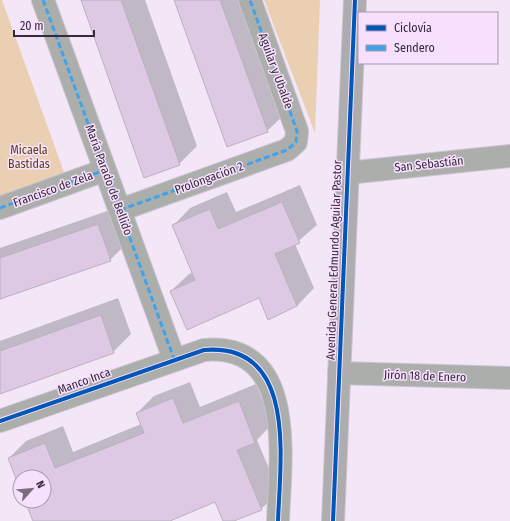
<svg xmlns="http://www.w3.org/2000/svg" width="510" height="521" viewBox="0 0 510 521" font-family="'Fira Sans Condensed',sans-serif">
<style>
.green{fill:#ebcfb2}
.shadow{fill:#0003}
.building{fill:#ddc9e3;stroke:#bcb0c0}
.lines{fill:none;stroke-linecap:round;stroke-linejoin:round}
.street-casing{stroke:#ccc2d0;stroke-width:24}
.secondary-casing{stroke:#ccc2d0;stroke-width:24}
.street{stroke:#acaeac;stroke-width:22}
.secondary{stroke:#adacae;stroke-width:22}
.quiet{stroke:#3fa3ec;stroke-width:3;stroke-dasharray:6 3;stroke-linecap:butt}
.cycleway-casing{stroke:#f6e0fd;stroke-width:6}
.cycleway{stroke:#0057b8;stroke-width:4}
.labels{text-anchor:middle;stroke-width:3;stroke-linejoin:round;paint-order:stroke}
.street-label{font-size:12px;fill:#382a3c;stroke:#f6e0fd}
.park-label{font-size:12px;fill:#5c4213;stroke:#f6e0fd}
</style>
<rect width="100%" height="100%" fill="#f2e6f7"/>
<path class="green" d="M 0,0 L 2,0 L 65,175 L 0,198 Z
M 264,0 L 320,0 L 315,133 Z"/>
<path class="shadow" d="M 82,0 L 145,0 L 197,146 L 179,164 Z
M 175,0 L 243,0 L 285,114 L 267,131 Z
M 300,185 L 317,225 L 295,244 L 314,288 L 297,306 L 259,297 L 171,291 L 189,274 L 193,272 L 173,226 L 190,208 L 227,192 L 236,212 Z
M 116,208 L 128,242 L 110,260 L 0,298 L 0,248 Z
M 118,298 L 131,334 L 113,352 L 0,393 L 0,341 Z
M 190,382 L 200,407 L 256,384 L 272,424 L 257,440 L 279,492 L 261,509 L 232,521 L 224,521 L 215,501 L 167,521 L 34,521 L 26,501 L 44,501 L 44,477 L 20,477 L 20,486 L 9,458 L 26,441 L 63,426 L 73,452 L 141,424 L 137,413 L 154,396 Z"/>
<path class="building" d="M 81,0 L 121,0 L 180,165 L 144,178 Z
M 174,0 L 220,0 L 268,132 L 227,147 Z
M 282,202 L 300,243 L 275,254 L 297,306 L 268,320 L 259,298 L 187,330 L 170,291 L 195,280 L 172,225 L 210,209 L 218,229 Z
M 98,224 L 111,261 L 0,299 L 0,258 Z
M 101,315 L 114,353 L 0,394 L 0,351 Z
M 173,398 L 183,423 L 239,401 L 255,443 L 237,450 L 262,510 L 234,521 L 223,521 L 215,502 L 170,521 L 33,521 L 25,501 L 44,501 L 44,477 L 20,477 L 20,489 L 8,458 L 45,443 L 55,468 L 144,433 L 136,413 Z"/>
<g class="lines">
<g class="street-casing">
<path id="street" d="M 43,0 L 174,359
M 347,173 L 510,156
M 0,208 L 105,170
M 120,210 L 287,150 L 296,142 L 297,131 L 250,0
M 339,373 L 510,378
M 0,421 L 204,350 C 298,342 280,461 278,521"/>
</g>
<g class="secondary-casing">
<path id="secondary" d="M 333,521 L 355,0"/>
</g>
<use href="#street" class="street"/>
<use href="#secondary" class="secondary"/>
<path class="quiet" d="M 43,0 L 174,359
M 0,208 L 105,170
M 120,210 L 287,150 L 296,142 L 297,131 L 250,0"/>
<g class="cycleway-casing">
<path id="cycleway" d="M 0,421 L 204,350 C 298,342 280,461 278,521
M 333,521 L 355,0"/>
</g>
<use href="#cycleway" class="cycleway"/>
</g>
<g class="labels">
<g class="street-label">
<text transform="translate(276 71) rotate(70)" y="4">Aguilar y Ubalde</text>
<text transform="translate(429 164) rotate(-6)" y="4">San Sebastián</text>
<text transform="translate(209 178) rotate(-20)" y="4">Prolongación 2</text>
<text transform="translate(109 180) rotate(70)" y="4">María Parado de Bellido</text>
<text transform="translate(53 189) rotate(-20)" y="4">Francisco de Zela</text>
<text transform="translate(334 260) rotate(-88)" y="4">Avenida General Edmundo Aguilar Pastor</text>
<text transform="translate(425 376) rotate(2)" y="4">Jirón 18 de Enero</text>
<text transform="translate(84 381) rotate(-20)" y="4">Manco Inca</text>
</g>
<g class="park-label">
<text x="29" y="154">Micaela<tspan x="29" dy="14">Bastidas</tspan></text>
</g>
</g>
<rect x="358" y="12" width="140" height="52" fill="#f6e0fd" stroke="#aa97b0"/>
<rect x="366" y="25" width="20" height="6" fill="#0057b8" stroke="#aa97b0"/>
<text x="394" y="32" font-size="12" fill="#382a3c">Ciclovía</text>
<rect x="366" y="45" width="20" height="6" fill="#3fa3ec" stroke="#aa97b0"/>
<text x="394" y="52" font-size="12" fill="#382a3c">Sendero</text>
<g transform="translate(32 489) rotate(63)"><circle r="19" fill="#f6e0fd" stroke="#aa97b0"/>
<path d="M0-3L7 15L0 10L-7 15Z" fill="#796c7d"/>
<text y="-6" font-size="11" font-weight="bold" text-anchor="middle" fill="#382a3c">N</text>
</g>
<path d="M14 30v6h80v-6" fill="none" stroke="#382a3c" stroke-width="2"/>
<text x="20" y="30" font-size="12" fill="#382a3c" stroke="#f6e0fd" stroke-width="3" paint-order="stroke">20 m</text>
</svg>
